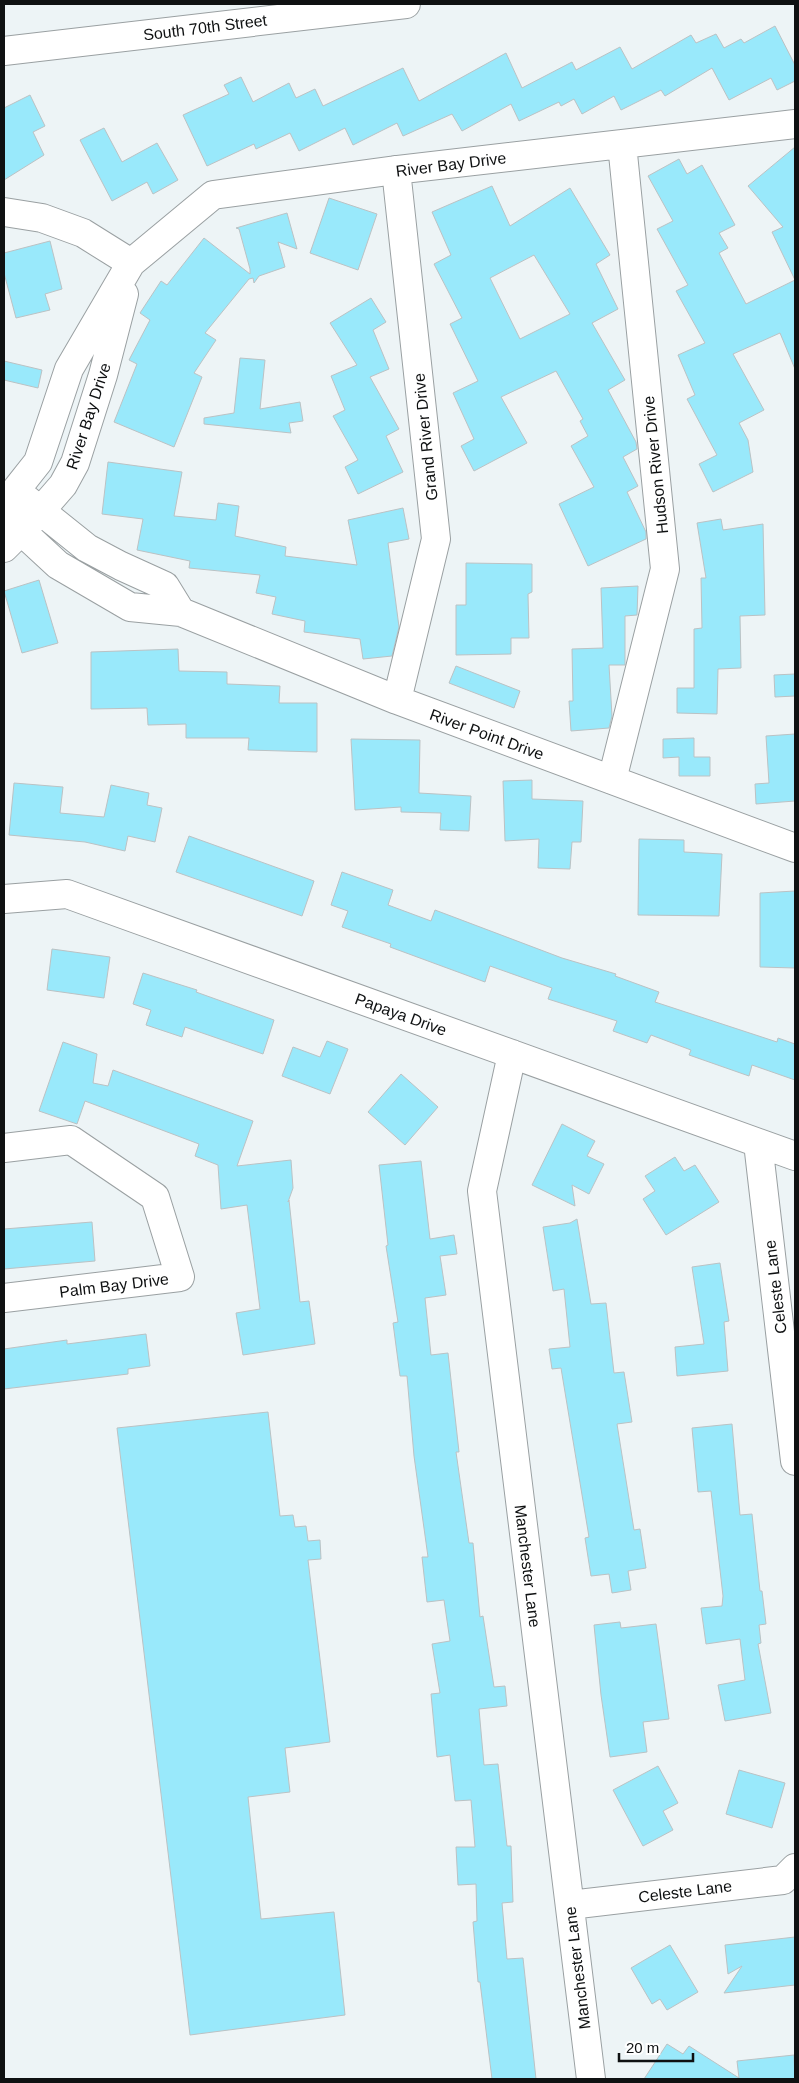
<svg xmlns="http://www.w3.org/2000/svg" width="799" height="2083" viewBox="0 0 799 2083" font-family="Arial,sans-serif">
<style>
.building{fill:#99e9fb;stroke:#bbc2c4;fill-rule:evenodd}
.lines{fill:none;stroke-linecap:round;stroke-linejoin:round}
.street-casing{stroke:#9aa0a2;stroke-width:30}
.street{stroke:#fff;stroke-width:28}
.labels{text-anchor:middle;stroke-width:4.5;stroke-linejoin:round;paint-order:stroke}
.street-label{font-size:16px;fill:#0f1112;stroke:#fff}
</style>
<rect width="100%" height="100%" fill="#edf4f6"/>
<path class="building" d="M 775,26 L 795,65 L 795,81 L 777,90 L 771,78 L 729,100 L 712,68 L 665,96 L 661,90 L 621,110 L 614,96 L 582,114 L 574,99 L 561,106 L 559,102 L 519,121 L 511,104 L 462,131 L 452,114 L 403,136 L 397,123 L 353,145 L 345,128 L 299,151 L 290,133 L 256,149 L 254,144 L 207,166 L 183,115 L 229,94 L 224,85 L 241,77 L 253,102 L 289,83 L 296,98 L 315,89 L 323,106 L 403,68 L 419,101 L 506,53 L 522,88 L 572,62 L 576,70 L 620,47 L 632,69 L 691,35 L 696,43 L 716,34 L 724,48 L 741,39 L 744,43 Z
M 30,95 L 45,126 L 33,132 L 44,155 L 4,180 L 4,108 Z
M 104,128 L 122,162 L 157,143 L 178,180 L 153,194 L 147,182 L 112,201 L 80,140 Z
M 795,147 L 795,369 L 780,333 L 733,354 L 764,410 L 739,423 L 748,440 L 753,472 L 713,492 L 699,464 L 717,455 L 687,399 L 695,395 L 678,355 L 705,343 L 676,291 L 688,285 L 657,229 L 673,221 L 648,176 L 679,159 L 687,174 L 702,165 L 735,225 L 719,233 L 728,248 L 719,253 L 746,304 L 795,280 L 772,232 L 783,227 L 748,186 Z
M 492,186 L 510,226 L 570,188 L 610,255 L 596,264 L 618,309 L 592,323 L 625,380 L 608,390 L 636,442 L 637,449 L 623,457 L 638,486 L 627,492 L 646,532 L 646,539 L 588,566 L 559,504 L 594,487 L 571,446 L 588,436 L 580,421 L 583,419 L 556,371 L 501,397 L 527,443 L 474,471 L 461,446 L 474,439 L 453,393 L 478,381 L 450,324 L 462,318 L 434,264 L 451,255 L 432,212 ZM 534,255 L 570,314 L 520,339 L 490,278 Z
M 329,198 L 377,214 L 358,270 L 310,253 Z
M 287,213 L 297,249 L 278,242 L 285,267 L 259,276 L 254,283 L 253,278 L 249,279 L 205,333 L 216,340 L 194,373 L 202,377 L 174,447 L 114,422 L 137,364 L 129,360 L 150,320 L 140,313 L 161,281 L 167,285 L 204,238 L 250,274 L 250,269 L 239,229 L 236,228 Z
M 50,241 L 62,289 L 45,294 L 50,310 L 16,318 L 4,273 L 4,253 Z
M 371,298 L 386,322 L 373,330 L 389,369 L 370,377 L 399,429 L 386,436 L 403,472 L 358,494 L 345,467 L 358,460 L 333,416 L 345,410 L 331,376 L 357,365 L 330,323 Z
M 240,358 L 265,360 L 260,409 L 300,402 L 303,421 L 289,423 L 291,433 L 204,424 L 204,418 L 234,413 Z
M 4,361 L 42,370 L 38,388 L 4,380 Z
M 108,462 L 182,472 L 174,516 L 216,520 L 218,503 L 239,506 L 235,536 L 286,547 L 285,556 L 357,565 L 348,520 L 403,508 L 409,539 L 388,543 L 399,627 L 392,656 L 363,659 L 360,639 L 304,632 L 305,621 L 272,614 L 276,597 L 256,593 L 260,575 L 189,568 L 190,561 L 137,550 L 143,519 L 102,514 Z
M 721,519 L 723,530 L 763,524 L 765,615 L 740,616 L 741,668 L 718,669 L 717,714 L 677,713 L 677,688 L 694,688 L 694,629 L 702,628 L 701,578 L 706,578 L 697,523 Z
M 466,563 L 532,564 L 532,592 L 528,594 L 529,638 L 511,638 L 511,654 L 456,655 L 456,605 L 466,605 Z
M 39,580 L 58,643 L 22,653 L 4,591 Z
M 638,586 L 637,615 L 625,616 L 625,665 L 609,665 L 612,716 L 609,728 L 571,731 L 569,701 L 573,701 L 572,649 L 603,648 L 601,588 Z
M 178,649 L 179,671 L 227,672 L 227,684 L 280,686 L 279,703 L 317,703 L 317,752 L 248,750 L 249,738 L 186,738 L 186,724 L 148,725 L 147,708 L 91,709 L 91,652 Z
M 456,666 L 520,691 L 514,708 L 449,683 Z
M 795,674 L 795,696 L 775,697 L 774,675 Z
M 795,734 L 795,801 L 756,804 L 755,784 L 769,783 L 766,736 Z
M 694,738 L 694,757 L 710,757 L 710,776 L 679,776 L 679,757 L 663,758 L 663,739 Z
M 351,739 L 420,740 L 419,793 L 471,796 L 469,831 L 440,830 L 441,813 L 401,812 L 401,807 L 355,810 Z
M 532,780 L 532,799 L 583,801 L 581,842 L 572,842 L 570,869 L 538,868 L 539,839 L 505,841 L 503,781 Z
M 14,783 L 63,787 L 60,813 L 104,817 L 111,785 L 149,793 L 147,805 L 162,808 L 155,842 L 128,836 L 125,851 L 85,842 L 9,835 Z
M 189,836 L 314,881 L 302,916 L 176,872 Z
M 639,839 L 684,840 L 684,852 L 722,854 L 719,916 L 638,915 Z
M 342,872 L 393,890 L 388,905 L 431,921 L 435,910 L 562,958 L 616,974 L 615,976 L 659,992 L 655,1002 L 777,1042 L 778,1038 L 795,1044 L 795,1080 L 752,1065 L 749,1076 L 689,1055 L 691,1050 L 651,1035 L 647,1043 L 613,1031 L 617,1021 L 548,999 L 552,988 L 490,966 L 485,982 L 390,947 L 391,944 L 342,927 L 348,911 L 331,905 Z
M 795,891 L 795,968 L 760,967 L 760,893 Z
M 52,949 L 110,957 L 104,998 L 47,990 Z
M 143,973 L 197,990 L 196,992 L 274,1020 L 263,1054 L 185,1027 L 182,1037 L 146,1025 L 151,1010 L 133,1004 Z
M 327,1041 L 348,1049 L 330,1094 L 282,1076 L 293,1047 L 320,1057 Z
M 63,1042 L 97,1054 L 93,1083 L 108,1086 L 113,1070 L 253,1121 L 237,1166 L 291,1160 L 293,1188 L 288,1202 L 289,1200 L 300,1302 L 309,1301 L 315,1344 L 243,1355 L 236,1313 L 260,1309 L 247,1205 L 221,1209 L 218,1165 L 195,1156 L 199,1144 L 85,1101 L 77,1124 L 39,1111 Z
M 401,1074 L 438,1107 L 405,1145 L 368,1112 Z
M 562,1124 L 595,1141 L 587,1156 L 604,1164 L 589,1194 L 572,1185 L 575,1206 L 532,1185 Z
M 675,1157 L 684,1171 L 695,1165 L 719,1202 L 666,1235 L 643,1199 L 655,1191 L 645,1176 Z
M 421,1161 L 430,1239 L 454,1235 L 457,1254 L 440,1256 L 446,1295 L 425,1298 L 431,1355 L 448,1353 L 459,1452 L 456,1452 L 469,1543 L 473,1543 L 480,1617 L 483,1616 L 494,1687 L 505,1686 L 507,1706 L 479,1709 L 484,1765 L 498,1764 L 507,1846 L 511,1846 L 513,1902 L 502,1903 L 507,1959 L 523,1958 L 536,2079 L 492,2079 L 480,1982 L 478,1982 L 473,1922 L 477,1921 L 476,1884 L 458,1885 L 456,1847 L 475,1847 L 471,1800 L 455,1801 L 450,1755 L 437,1757 L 431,1694 L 440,1693 L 432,1644 L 450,1641 L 444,1600 L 427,1602 L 422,1557 L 428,1557 L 414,1456 L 407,1376 L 400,1376 L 393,1323 L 398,1322 L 386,1246 L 388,1245 L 379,1165 Z
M 577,1219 L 591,1304 L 606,1303 L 614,1373 L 624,1372 L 632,1422 L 617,1424 L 634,1530 L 640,1529 L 646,1568 L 628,1571 L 631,1590 L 612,1593 L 609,1574 L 591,1576 L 585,1538 L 589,1537 L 561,1368 L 552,1369 L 549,1349 L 570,1347 L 564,1289 L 553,1291 L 543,1227 L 570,1223 Z
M 92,1222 L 95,1261 L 4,1269 L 4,1229 Z
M 720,1263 L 729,1321 L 724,1322 L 728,1371 L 677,1376 L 675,1347 L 704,1344 L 692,1267 Z
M 146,1334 L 150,1366 L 128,1369 L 128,1374 L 4,1389 L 4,1349 L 67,1340 L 67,1344 Z
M 268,1412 L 280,1516 L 293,1515 L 295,1527 L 306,1526 L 308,1541 L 320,1540 L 321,1559 L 308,1560 L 330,1742 L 285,1748 L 290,1792 L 248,1797 L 261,1919 L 334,1912 L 345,2015 L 190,2035 L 117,1428 Z
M 732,1424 L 740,1515 L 752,1514 L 760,1591 L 762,1591 L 766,1624 L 759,1625 L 761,1643 L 758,1644 L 771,1713 L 725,1721 L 718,1685 L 745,1680 L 740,1639 L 706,1644 L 701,1608 L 722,1606 L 723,1596 L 711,1491 L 698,1492 L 692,1428 Z
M 620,1622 L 621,1628 L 656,1624 L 669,1719 L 643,1722 L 647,1752 L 610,1757 L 601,1695 L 594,1625 Z
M 658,1766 L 678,1803 L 663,1811 L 673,1830 L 643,1846 L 613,1790 Z
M 739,1770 L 785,1783 L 772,1828 L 726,1814 Z
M 795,1937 L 795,1985 L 724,1993 L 742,1966 L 728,1974 L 725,1945 Z
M 670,1945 L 698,1992 L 667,2010 L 660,1999 L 652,2004 L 631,1968 Z
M 667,2044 L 683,2054 L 689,2046 L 739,2078 L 737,2061 L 794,2055 L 795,2079 L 644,2079 Z"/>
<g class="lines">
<g class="street-casing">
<path id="street" d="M 4,51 L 406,4
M 396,170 L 436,539 L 397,700
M 4,212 L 42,218 L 83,233 L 131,263
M 26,499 L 87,548 L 121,566 L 165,586 L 181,612
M 4,505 L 38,462 L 69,369 L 131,263 L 213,195 L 396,170 L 795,124
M 4,515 L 58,565 L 130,607 L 181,612 L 397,700 L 795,848
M 4,548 L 36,516 L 63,485 L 75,463 L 103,375 L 124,294
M 612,780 L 665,569 L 622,144
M 4,899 L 67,894 L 795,1156
M 512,1054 L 482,1191 L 591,2079
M 758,1143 L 795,1461
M 4,1148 L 71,1140 L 155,1197 L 180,1277 L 4,1298
M 570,1905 L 783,1880 L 795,1868"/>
</g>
<use href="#street" class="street"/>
</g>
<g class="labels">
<g class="street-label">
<text transform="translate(205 27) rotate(-7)" y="6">South 70th Street</text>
<text transform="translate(451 164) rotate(-7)" y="6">River Bay Drive</text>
<text transform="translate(88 416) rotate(-72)" y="6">River Bay Drive</text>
<text transform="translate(425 437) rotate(-96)" y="6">Grand River Drive</text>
<text transform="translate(655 465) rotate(-96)" y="6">Hudson River Drive</text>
<text transform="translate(487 734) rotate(20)" y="6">River Point Drive</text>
<text transform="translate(401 1014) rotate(20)" y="6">Papaya Drive</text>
<text transform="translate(114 1285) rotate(-7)" y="6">Palm Bay Drive</text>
<text transform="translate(775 1287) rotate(-97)" y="6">Celeste Lane</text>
<text transform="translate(528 1566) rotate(83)" y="6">Manchester Lane</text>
<text transform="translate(685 1891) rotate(-7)" y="6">Celeste Lane</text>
<text transform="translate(577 1968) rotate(-97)" y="6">Manchester Lane</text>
</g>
</g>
<rect width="799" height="2083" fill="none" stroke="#0f1112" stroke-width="10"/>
<path d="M619 2053v8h74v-8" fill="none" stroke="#0f1112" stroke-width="2.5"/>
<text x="626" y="2053" font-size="15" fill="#0f1112" stroke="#ffffff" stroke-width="4" paint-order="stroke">20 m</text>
</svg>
